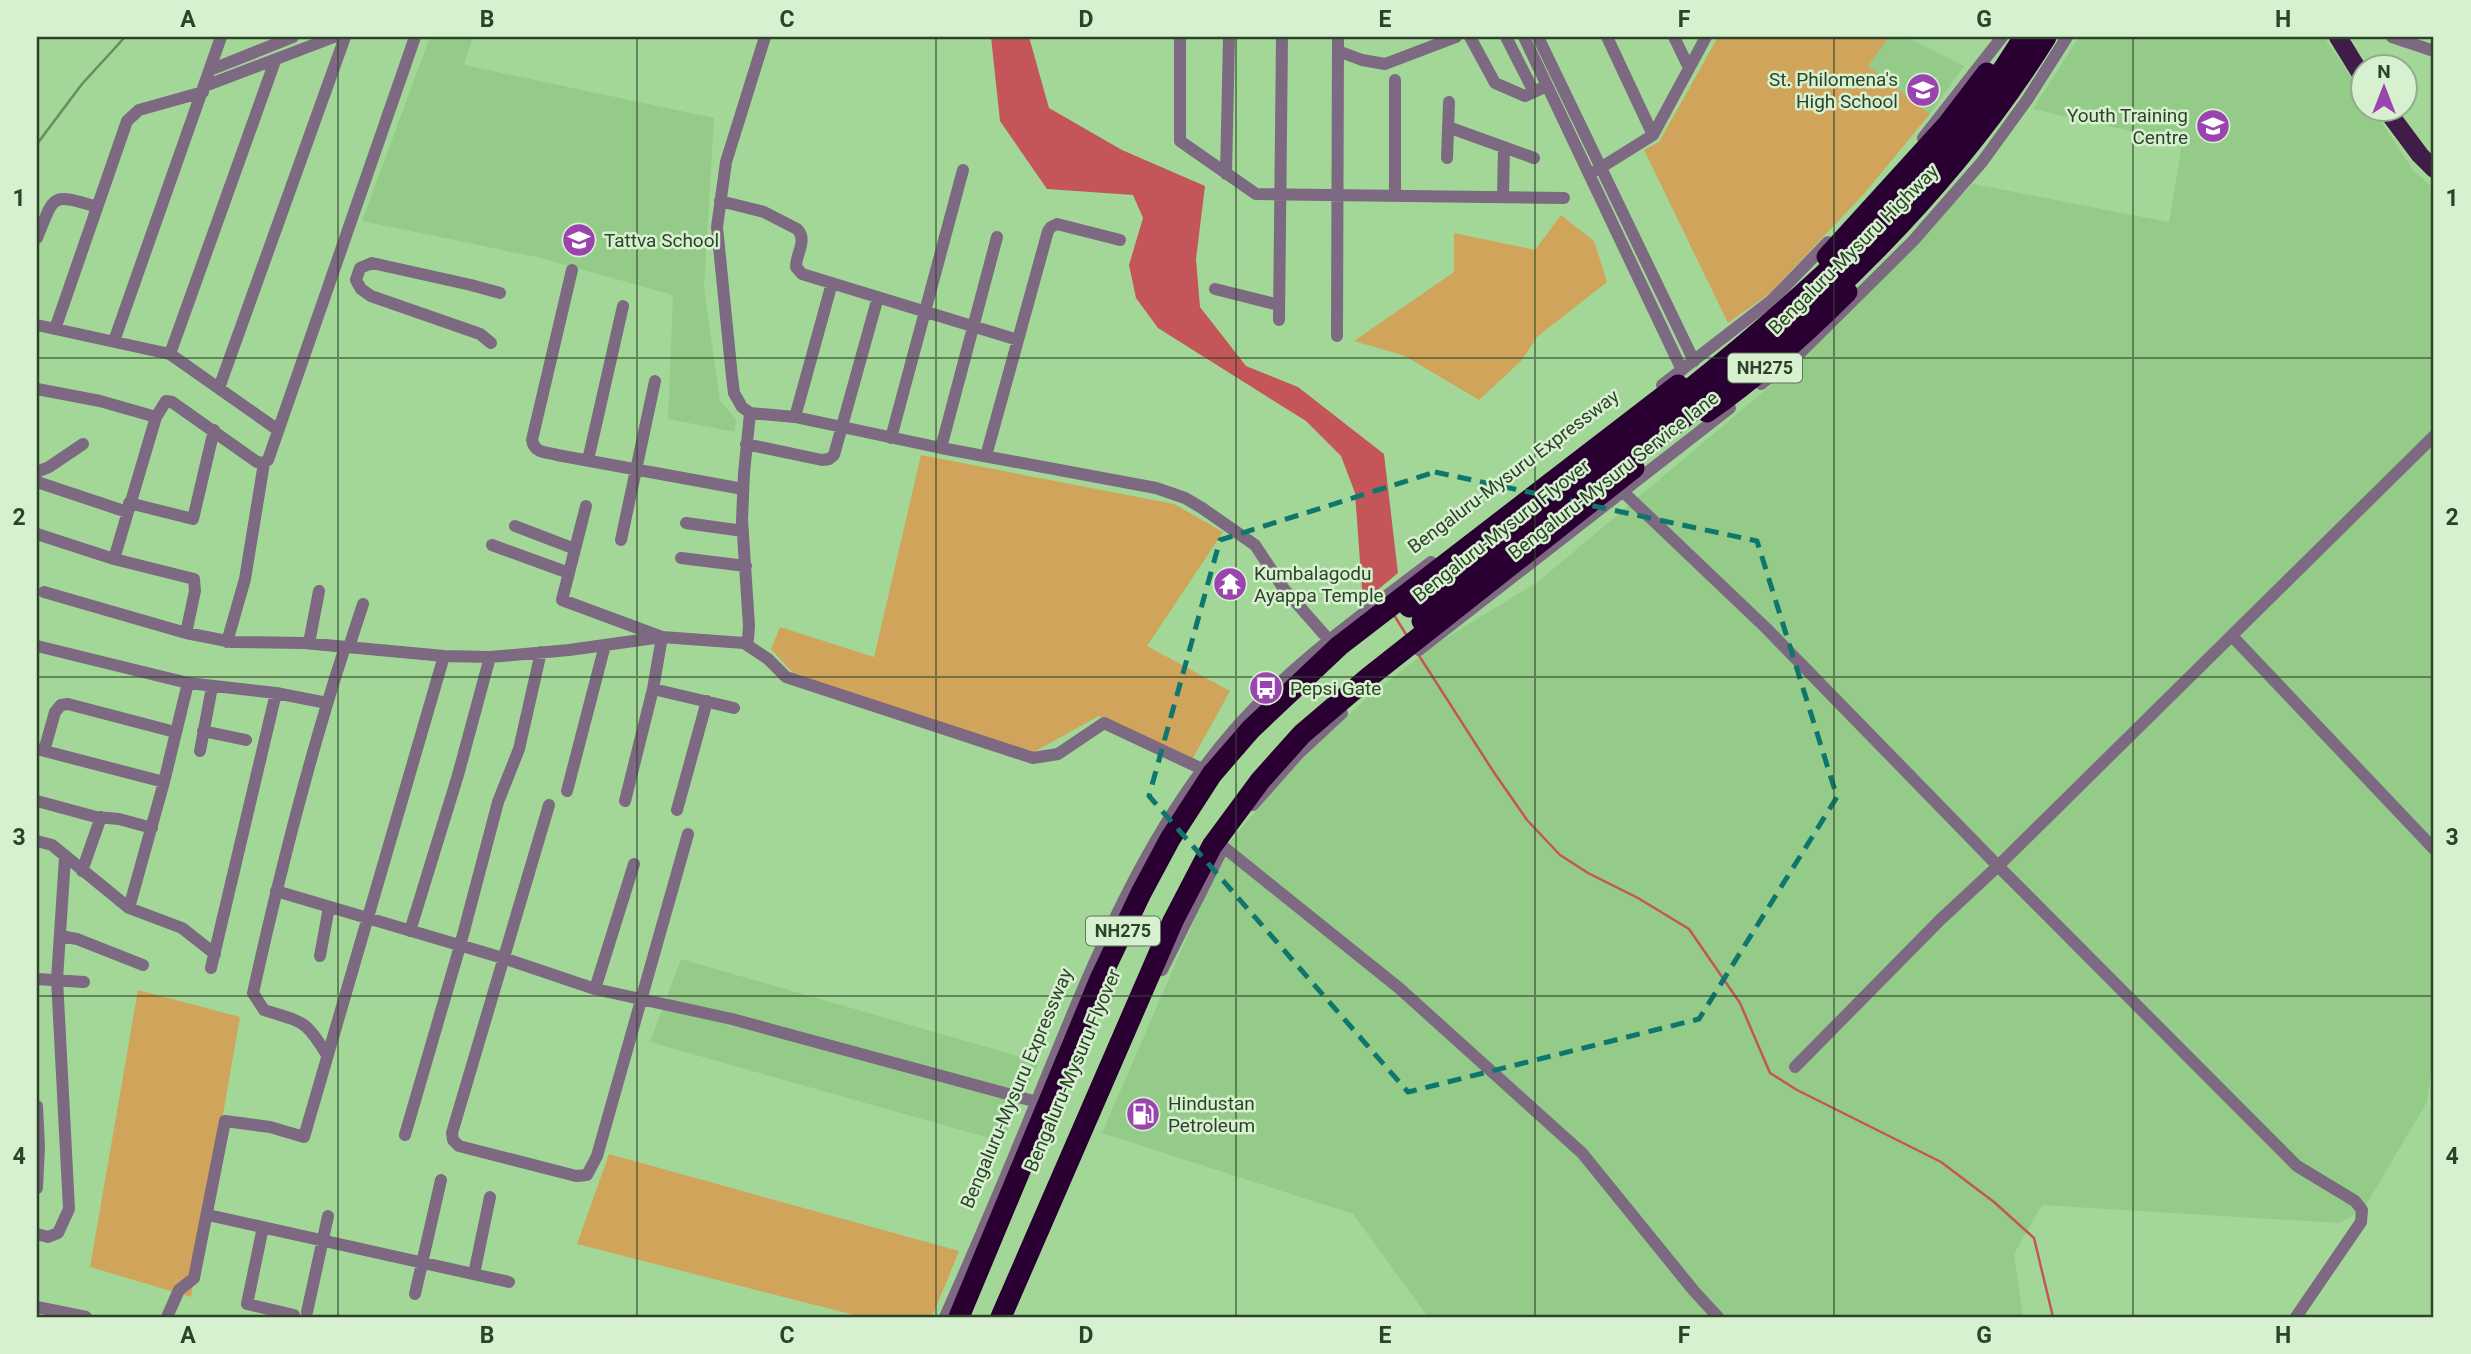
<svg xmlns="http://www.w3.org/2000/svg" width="2471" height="1354" viewBox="0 0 2471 1354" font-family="Roboto,sans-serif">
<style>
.built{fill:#94cb88}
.green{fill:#d0a55b}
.water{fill:#c4565a}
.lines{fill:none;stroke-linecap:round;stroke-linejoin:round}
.stream{stroke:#c4565a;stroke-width:2.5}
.minor{stroke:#7d6982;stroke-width:12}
.major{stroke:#401d48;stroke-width:18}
.highway{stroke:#2a0033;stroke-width:21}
.rail{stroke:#668b5f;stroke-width:2.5}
.highway-bridge{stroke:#2a0033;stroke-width:21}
.marked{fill:none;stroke:#0f766e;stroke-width:5;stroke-dasharray:14 9;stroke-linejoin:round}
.grid{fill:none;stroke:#2d4329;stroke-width:2;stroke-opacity:0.55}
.labels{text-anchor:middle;stroke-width:5;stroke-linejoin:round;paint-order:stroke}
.shield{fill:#d6f0d0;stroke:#60775b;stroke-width:2}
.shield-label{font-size:18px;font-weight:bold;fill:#2d4329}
.poi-label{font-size:19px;fill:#2d4329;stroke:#d6f0d0;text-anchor:start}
.street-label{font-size:19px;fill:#2d4329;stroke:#d6f0d0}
.neatline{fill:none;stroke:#2d4329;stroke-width:2.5}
.grid-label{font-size:23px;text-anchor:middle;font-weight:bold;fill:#2d4329}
</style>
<rect width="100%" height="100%" fill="#a3d798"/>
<path class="built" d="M 430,37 L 473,37 L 464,65 L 714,118 L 704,287 L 720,401 L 736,419 L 735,432 L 668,419 L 673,295 L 541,258 L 362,221 Z
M 1889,37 L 1906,37 L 1964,66 L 1930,114 L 1868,66 Z
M 2079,37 L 2324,37 L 2362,93 L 2362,108 L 2373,109 L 2413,170 L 2434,189 L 2434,1054 L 2427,1102 L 2363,1210 L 2339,1223 L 2042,1205 L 2014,1254 L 2023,1317 L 1428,1317 L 1353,1214 L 1102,1133 L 1227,845 L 1296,764 L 1371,694 L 1438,643 L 1539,581 L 1788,371 L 1973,184 L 2169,222 L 2182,143 L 2033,109 Z
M 681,959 L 1039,1062 L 1003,1142 L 650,1042 Z"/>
<path class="green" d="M 1718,37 L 1889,37 L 1868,66 L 1930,114 L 1863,195 L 1770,293 L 1728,323 L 1644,150 L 1659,142 Z
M 1561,215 L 1594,241 L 1607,282 L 1537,337 L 1521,361 L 1479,400 L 1405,356 L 1354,341 L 1454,272 L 1454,233 L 1535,250 Z
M 921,455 L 1174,504 L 1223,532 L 1147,646 L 1230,691 L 1193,758 L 1099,716 L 1032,753 L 793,673 L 771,649 L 780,627 L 874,657 Z
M 138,990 L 240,1017 L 191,1297 L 90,1267 Z
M 609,1154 L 959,1251 L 932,1317 L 862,1317 L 577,1244 Z"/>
<path class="water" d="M 991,37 L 1029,37 L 1049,108 L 1122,150 L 1205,186 L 1196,259 L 1200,307 L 1246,366 L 1298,387 L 1384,454 L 1398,573 L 1363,602 L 1355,493 L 1341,456 L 1306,421 L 1158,328 L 1136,298 L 1129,265 L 1143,218 L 1133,195 L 1047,189 L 1000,121 Z"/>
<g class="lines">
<path class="stream" d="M 1394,615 L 1407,636
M 1418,654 L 1493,771 L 1527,820 L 1560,855 L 1588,873 L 1638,898 L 1689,929 L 1740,1003 L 1770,1073 L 1797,1090 L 1941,1162 L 1994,1202 L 2034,1238 L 2053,1317"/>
<path class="minor" d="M 765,37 L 726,162 L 717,227 L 732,377 L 734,393 L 742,407 L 750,413 L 795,417 L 941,448 L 1156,488 L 1185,498 L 1202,508 L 1255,545 L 1284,589 L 1329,640
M 1180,37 L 1180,141 L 1256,194 L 1564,198
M 1470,37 L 1495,83 L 1525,96 L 1547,86
M 1506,37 L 1534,92
M 1524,37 L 1682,370
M 1538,37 L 1694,361
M 1607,37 L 1653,135
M 1674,37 L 1689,68
M 2392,37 L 2434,51
M 1338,51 L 1362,60 L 1385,64 L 1456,37
M 210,70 L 293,37
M 205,86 L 334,37
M 1448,127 L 1534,158
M 1923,138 L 2002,37
M 1447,158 L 1449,102
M 1597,170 L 1653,135 L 1706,37
M 1226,174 L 1229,37
M 1395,196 L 1395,80
M 1503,197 L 1504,147
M 720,201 L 764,212 L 797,229 C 808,240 796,253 796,267 L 802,274 L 1018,340
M 37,238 C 55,194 50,193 97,207
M 572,270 L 532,440 C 534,453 546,452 557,455 L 743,489
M 1215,289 L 1279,305
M 1279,320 L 1282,37
M 37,325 L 170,354 L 278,430
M 55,329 L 127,121 L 139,110 L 203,92
M 1337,336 L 1338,38
M 114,341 L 221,37
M 491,343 L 480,334 L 371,296 L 361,289 L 356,280 L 360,268 L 372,263 L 471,285 L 500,293
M 170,354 L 275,61
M 1761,384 L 1799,354 L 1913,241 L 1982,162 L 2027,100 L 2067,37
M 1662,385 L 1772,300 L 1828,242
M 219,388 L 345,37
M 37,389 L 100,401 L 156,417
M 795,417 L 832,283
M 891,438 L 963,170
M 746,444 L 822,460 L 829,459 L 834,455 L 878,297
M 941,448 L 997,237
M 986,456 L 1048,231 L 1051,227 L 1057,224 L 1120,240
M 588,460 L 623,306
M 37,472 L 49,467 L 83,444
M 37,482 L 127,512
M 1618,487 L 1767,629 L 1998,866 L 2297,1166 L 2355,1201 L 2362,1210 L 2361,1222 L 2296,1317
M 129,503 L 193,519 L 214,430
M 586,506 L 562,600 L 662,637 L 653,689 L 625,801
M 686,523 L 743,531
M 515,526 L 575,549
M 37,534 L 114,559 L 194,579 L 195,591 L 186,633
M 621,540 L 655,381
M 492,545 L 569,573
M 681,558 L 746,566
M 114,559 L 156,417 L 166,401 L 172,402 L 257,462 L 264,463 L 268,460 L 415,37
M 44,592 L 186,633 L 232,642 L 304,643 L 444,656 L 490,657 L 569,650 L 662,637 L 744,643 L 748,639 L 749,626 L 742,520 L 744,473 L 750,413
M 2232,636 L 2434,849
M 227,642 L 245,579 L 264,463
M 309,643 L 319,591
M 744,643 L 768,659 L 786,677 L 1033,758 L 1058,754 L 1104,723 L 1202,769
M 37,646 L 188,683 L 276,693 L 327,703
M 349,647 L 363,604
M 1419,650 L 1730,408
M 653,689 L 734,708
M 203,731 L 246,740
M 37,749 L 164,782
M 44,751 L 55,712 L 61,705 L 68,704 L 175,732
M 200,751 L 212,687
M 567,791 L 605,645
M 37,801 L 96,817 L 119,819 L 152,828
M 549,805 L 452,1133 L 453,1140 L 459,1146 L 576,1176 L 587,1175 L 597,1156 L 688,834
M 1253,805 L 1299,753 L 1342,713
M 677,810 L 707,701
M 37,841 L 52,845 L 129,908 L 182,928 L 215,954
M 1216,841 L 1399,988 L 1582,1153 L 1694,1291 L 1718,1317
M 82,871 L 101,817
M 276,891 L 503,958 L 595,989 L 732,1019 L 1037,1102
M 129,908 L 164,782 L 188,683
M 410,931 L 458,775 L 490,657
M 60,936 L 77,939 L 143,965
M 320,956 L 329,907
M 211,968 L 276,693
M 1162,970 L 1221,852
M 37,979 L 84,982
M 595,989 L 634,864
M 327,1055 C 305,1019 304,1023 264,1010 L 253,993 C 279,876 308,760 345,647
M 1795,1067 L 1940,920 L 1998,866 L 2434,436
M 37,1106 L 39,1147 L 37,1188
M 405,1135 L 460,946 L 498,802 L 519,749 L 541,652
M 208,1215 L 509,1282
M 263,1227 L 247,1304 L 294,1315
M 37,1234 L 48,1237 L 58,1233 L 69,1209 L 57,979 L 65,858
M 474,1274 L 490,1197
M 415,1294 L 441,1180
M 37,1307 L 86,1317
M 307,1312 L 328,1216
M 167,1317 L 179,1290 L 194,1278 L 225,1121 L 270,1127 L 304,1137 L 444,656
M 945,1317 C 980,1238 1014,1158 1046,1078 C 1096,956 1146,831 1234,730 C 1290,665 1363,614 1431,562"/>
<path class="major" d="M 2338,37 L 2362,76
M 2385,108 L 2420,155 L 2434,169"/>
<path class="highway" d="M 1827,257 L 1948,124 L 1987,73
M 1707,412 C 1758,376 1803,336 1847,292
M 959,1317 L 1100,979 L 1141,893 L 1170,839 L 1212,774 L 1251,729 L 1339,646 L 1678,385
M 1001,1317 L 1173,921 L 1212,846 L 1260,781 L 1302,734 L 1369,677 L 1634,468"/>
<path class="rail" d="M 37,144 L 82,84 L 125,37"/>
<path class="highway-bridge" d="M 1409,607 C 1624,433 1876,277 2024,37
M 1422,621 C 1497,560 1575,501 1652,441 C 1686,416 1721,391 1753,363 C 1865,269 1969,161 2046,37"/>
</g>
<path class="marked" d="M 1435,472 L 1757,541 L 1837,797 L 1699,1019 L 1408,1092 L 1149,796 L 1220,540 Z"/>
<path class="grid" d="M 338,37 L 338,1317M 637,37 L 637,1317M 936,37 L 936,1317M 1236,37 L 1236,1317M 1535,37 L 1535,1317M 1834,37 L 1834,1317M 2133,37 L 2133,1317M 37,358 L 2434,358M 37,677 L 2434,677M 37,996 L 2434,996"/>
<defs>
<g id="school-disc" transform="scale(1.75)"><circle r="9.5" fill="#9b43ae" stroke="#d6f0d0"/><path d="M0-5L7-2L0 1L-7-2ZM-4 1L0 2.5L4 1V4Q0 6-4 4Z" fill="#fff"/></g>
<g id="university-disc" transform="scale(1.75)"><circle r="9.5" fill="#9b43ae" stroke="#d6f0d0"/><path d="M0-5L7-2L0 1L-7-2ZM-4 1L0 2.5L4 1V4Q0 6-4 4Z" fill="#fff"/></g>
<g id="temple-disc" transform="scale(1.75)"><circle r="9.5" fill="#9b43ae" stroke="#d6f0d0"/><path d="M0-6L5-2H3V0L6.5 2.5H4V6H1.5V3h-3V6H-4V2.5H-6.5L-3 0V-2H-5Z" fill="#fff"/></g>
<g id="bus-disc" transform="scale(1.75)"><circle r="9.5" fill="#9b43ae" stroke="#d6f0d0"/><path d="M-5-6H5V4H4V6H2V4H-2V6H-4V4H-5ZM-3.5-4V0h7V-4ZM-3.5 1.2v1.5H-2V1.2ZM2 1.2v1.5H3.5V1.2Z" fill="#fff"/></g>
<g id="fuel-disc" transform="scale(1.75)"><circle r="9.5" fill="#9b43ae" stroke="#d6f0d0"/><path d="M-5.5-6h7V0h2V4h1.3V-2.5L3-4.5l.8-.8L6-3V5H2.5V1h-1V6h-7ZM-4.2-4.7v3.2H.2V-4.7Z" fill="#fff"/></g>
</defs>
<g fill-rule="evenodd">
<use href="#school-disc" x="1923" y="90"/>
<use href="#university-disc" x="2213" y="126"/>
<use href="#school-disc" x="579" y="240"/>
<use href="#temple-disc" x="1230" y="584"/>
<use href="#bus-disc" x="1266" y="688"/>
<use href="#fuel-disc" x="1143" y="1114"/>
</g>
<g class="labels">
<g class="shield">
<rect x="1728" y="353.5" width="74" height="29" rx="5"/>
<rect x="1086" y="916.5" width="74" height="29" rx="5"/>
</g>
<g class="shield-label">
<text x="1765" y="374">NH275</text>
<text x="1123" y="937">NH275</text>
</g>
<g class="poi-label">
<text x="1898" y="86" text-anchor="end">St. Philomena's<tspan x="1898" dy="22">High School</tspan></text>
<text x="2188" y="122" text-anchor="end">Youth Training<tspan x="2188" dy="22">Centre</tspan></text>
<text x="604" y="247">Tattva School</text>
<text x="1254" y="580">Kumbalagodu<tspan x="1254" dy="22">Ayappa Temple</tspan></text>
<text x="1290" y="695">Pepsi Gate</text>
<text x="1168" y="1110">Hindustan<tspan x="1168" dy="22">Petroleum</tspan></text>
</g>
<g class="street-label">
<text transform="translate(1853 249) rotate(-45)" y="7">Bengaluru-Mysuru Highway</text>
<text transform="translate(1513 471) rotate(-37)" y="7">Bengaluru-Mysuru Expressway</text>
<text transform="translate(1613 475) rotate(-38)" y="7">Bengaluru-Mysuru Service lane</text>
<text transform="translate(1501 530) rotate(-38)" y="7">Bengaluru-Mysuru Flyover</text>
<text transform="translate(1072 1070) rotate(-67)" y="7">Bengaluru-Mysuru Flyover</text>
<text transform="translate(1016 1088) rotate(-67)" y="7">Bengaluru-Mysuru Expressway</text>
</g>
</g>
<rect width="2471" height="1354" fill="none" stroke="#d6f0d0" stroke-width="77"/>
<g transform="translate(2384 88)"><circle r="33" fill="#d6f0d0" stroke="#92ab8d" stroke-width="2"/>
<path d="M0-5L12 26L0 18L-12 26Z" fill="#9b43ae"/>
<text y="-10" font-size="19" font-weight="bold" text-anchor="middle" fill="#2d4329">N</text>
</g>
<rect x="38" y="38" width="2394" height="1278" class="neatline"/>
<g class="grid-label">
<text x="188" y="27">A</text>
<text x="487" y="27">B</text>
<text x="787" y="27">C</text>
<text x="1086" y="27">D</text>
<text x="1385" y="27">E</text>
<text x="1684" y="27">F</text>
<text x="1984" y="27">G</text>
<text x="2283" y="27">H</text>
<text x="19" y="206">1</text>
<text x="2452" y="206">1</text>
<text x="19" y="525">2</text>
<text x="2452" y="525">2</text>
<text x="19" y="845">3</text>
<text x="2452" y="845">3</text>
<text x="19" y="1164">4</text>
<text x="2452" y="1164">4</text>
<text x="188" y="1343">A</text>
<text x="487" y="1343">B</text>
<text x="787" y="1343">C</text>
<text x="1086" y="1343">D</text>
<text x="1385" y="1343">E</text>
<text x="1684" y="1343">F</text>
<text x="1984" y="1343">G</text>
<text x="2283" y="1343">H</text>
</g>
</svg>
